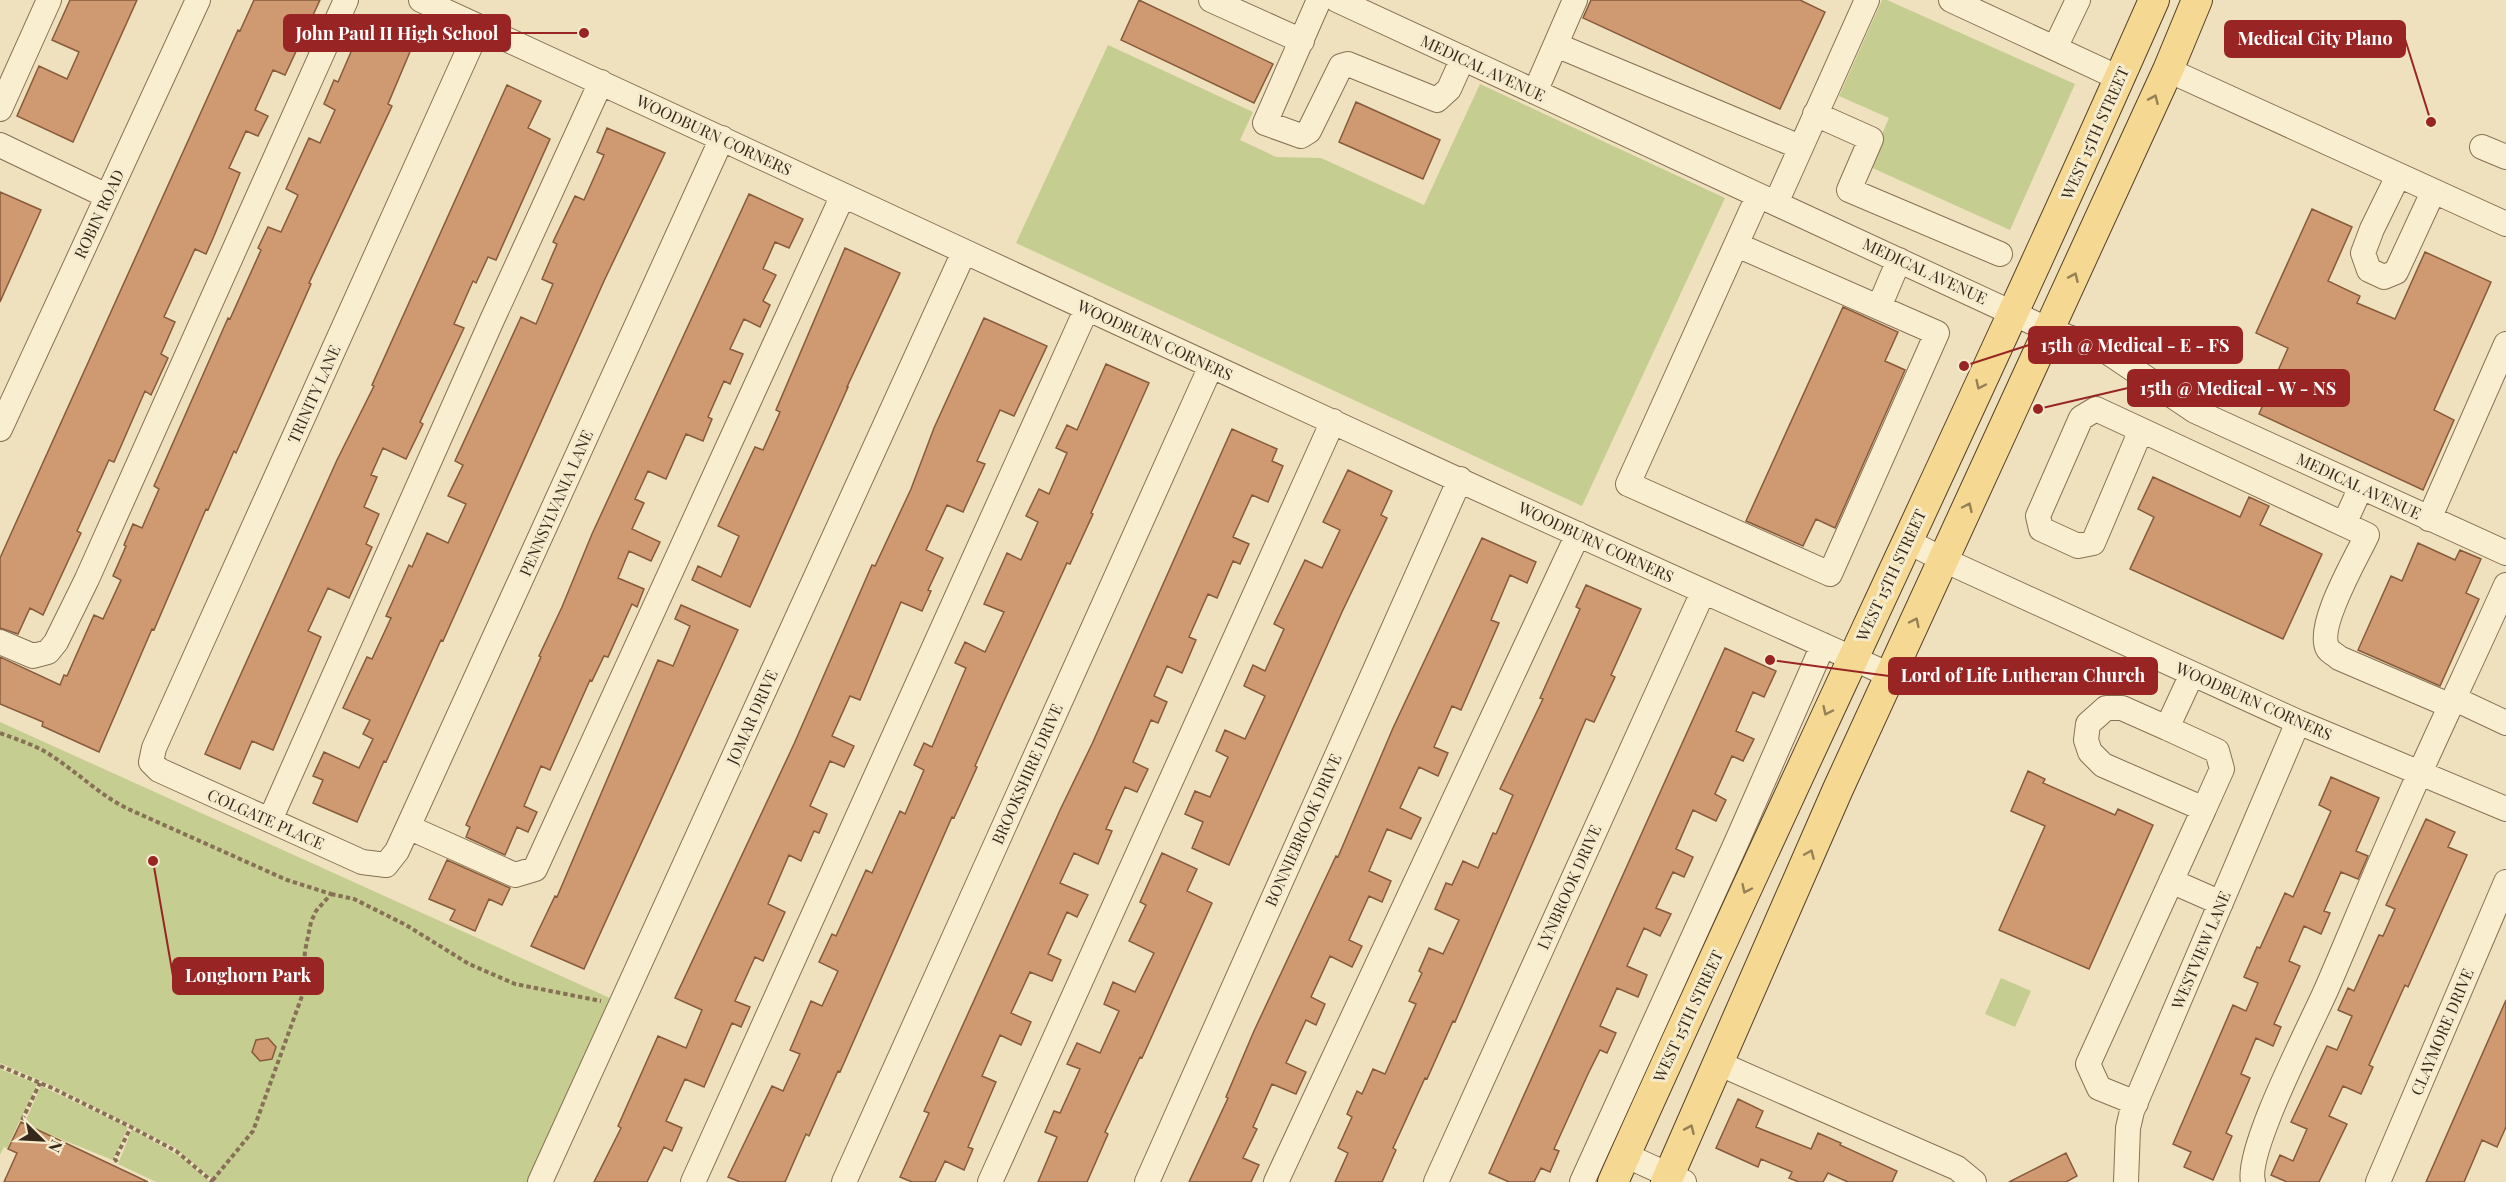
<svg xmlns="http://www.w3.org/2000/svg" width="2506" height="1182" viewBox="0 0 2506 1182" font-family="'Playfair Display',serif">
<style>
.green{fill:#c5cd91}
.building{fill:#cf9a71;stroke:#875b3b;stroke-width:1.5}
.lines{fill:none;stroke-linecap:round;stroke-linejoin:round}
.minor-casing{stroke:#877156;stroke-width:26}
.major-casing{stroke:#543f2a;stroke-width:32}
.path{stroke:#877156;stroke-width:4;stroke-dasharray:4.5 3;stroke-linecap:butt}
.minor{stroke:#faeed0;stroke-width:24}
.major{stroke:#f5d892;stroke-width:30}
.oneway{stroke:#968056}
.labels{text-anchor:middle;stroke-width:6;stroke-linejoin:round;paint-order:stroke}
.street-label{font-size:16px;fill:#36291b;stroke:#f6ebcd}
.leader{fill:none;stroke:#982524;stroke-width:2}
.callout-dot{fill:#982524;stroke:#f6ebcd;stroke-width:2}
.callout{fill:#982524;stroke:#982524;stroke-width:2}
.callout-label{font-size:18px;text-anchor:middle;font-weight:bold;fill:#fff}
</style>
<rect width="100%" height="100%" fill="#efe1bd"/>
<path class="green" d="M 1882,0 L 1887,0 L 2075,84 L 2010,230 L 1868,166 L 1889,118 L 1839,96 Z
M 1108,45 L 1253,112 L 1240,140 L 1276,157 L 1321,158 L 1424,205 L 1480,84 L 1725,198 L 1582,506 L 1016,243 Z
M 0,722 L 612,999 L 529,1182 L 216,1182 L 174,1147 L 55,1087 L 0,1063 Z
M 2001,978 L 2031,991 L 2015,1027 L 1985,1014 Z
M 0,1069 L 37,1084 L 7,1148 L 4,1147 L 0,1155 Z
M 41,1086 L 128,1127 L 114,1158 L 115,1161 L 24,1124 Z
M 132,1129 L 184,1159 L 210,1182 L 156,1182 L 118,1164 Z"/>
<path class="building" d="M 70,0 L 137,0 L 73,142 L 17,116 L 39,66 L 67,79 L 79,52 L 52,40 Z
M 254,0 L 320,0 L 285,75 L 273,70 L 255,110 L 268,116 L 258,136 L 246,131 L 229,168 L 240,173 L 214,236 L 206,254 L 195,249 L 164,317 L 175,322 L 161,354 L 168,358 L 151,395 L 145,391 L 114,462 L 109,460 L 77,531 L 81,533 L 43,615 L 30,608 L 18,634 L 0,628 L 0,558 L 238,30 L 240,31 Z
M 1139,0 L 1273,64 L 1254,103 L 1121,40 Z
M 1591,0 L 1800,0 L 1825,12 L 1780,109 L 1583,18 Z
M 374,23 L 415,40 L 388,104 L 392,106 L 309,283 L 311,284 L 236,453 L 234,451 L 208,510 L 206,509 L 154,630 L 152,629 L 99,752 L 42,726 L 43,722 L 0,704 L 0,657 L 60,685 L 64,675 L 67,676 L 94,615 L 103,619 L 121,580 L 113,576 L 126,546 L 124,545 L 133,524 L 142,528 L 159,489 L 154,486 L 228,318 L 230,319 L 261,250 L 258,248 L 268,227 L 281,232 L 298,195 L 286,189 L 309,138 L 320,143 L 335,110 L 324,104 L 334,80 L 338,82 L 354,45 L 362,49 Z
M 507,85 L 541,101 L 528,128 L 550,139 L 496,260 L 488,257 L 476,283 L 473,281 L 454,324 L 464,328 L 420,422 L 423,424 L 406,459 L 383,448 L 371,475 L 377,477 L 364,507 L 379,514 L 366,544 L 372,547 L 349,598 L 328,588 L 308,631 L 321,637 L 273,750 L 252,741 L 240,769 L 205,754 L 337,460 L 374,386 L 372,385 Z
M 1356,102 L 1440,140 L 1423,179 L 1339,142 Z
M 607,128 L 665,153 L 604,281 L 443,641 L 441,640 L 386,762 L 384,761 L 357,822 L 313,803 L 323,780 L 313,776 L 324,752 L 359,768 L 373,739 L 363,734 L 370,720 L 343,708 L 367,657 L 372,659 L 391,618 L 386,616 L 409,565 L 412,567 L 427,533 L 448,543 L 466,504 L 448,496 L 463,465 L 455,461 L 521,317 L 536,324 L 553,284 L 542,279 L 557,244 L 553,242 L 575,196 L 584,200 L 604,155 L 597,152 Z
M 0,192 L 41,210 L 0,302 Z
M 749,194 L 803,219 L 789,248 L 775,242 L 763,269 L 776,275 L 763,301 L 770,305 L 760,327 L 744,319 L 730,349 L 743,354 L 730,384 L 724,381 L 708,417 L 712,419 L 703,441 L 686,434 L 666,479 L 648,471 L 635,499 L 644,503 L 632,529 L 660,542 L 651,561 L 629,551 L 618,578 L 644,589 L 637,607 L 632,604 L 608,657 L 604,656 L 592,681 L 590,680 L 550,770 L 541,766 L 524,806 L 537,812 L 528,832 L 517,827 L 505,855 L 466,837 L 470,827 L 466,825 L 541,657 L 539,656 L 562,607 L 592,534 Z
M 2312,209 L 2352,227 L 2328,281 L 2360,296 L 2357,303 L 2395,319 L 2425,252 L 2491,282 L 2434,410 L 2454,420 L 2423,490 L 2259,414 L 2288,348 L 2256,333 Z
M 845,248 L 900,273 L 847,387 L 848,387 L 750,607 L 692,580 L 698,566 L 721,577 L 739,536 L 718,526 L 755,447 L 763,450 L 780,412 L 776,410 Z
M 1843,307 L 1898,332 L 1885,361 L 1905,370 L 1835,528 L 1816,519 L 1803,546 L 1746,521 Z
M 984,318 L 1047,346 L 1014,416 L 1000,410 L 977,461 L 985,464 L 963,512 L 947,505 L 926,550 L 943,558 L 928,590 L 931,591 L 922,611 L 901,602 L 860,700 L 850,696 L 832,736 L 854,746 L 844,767 L 830,761 L 810,806 L 827,814 L 819,833 L 814,831 L 801,861 L 789,855 L 768,904 L 785,912 L 763,961 L 755,957 L 735,1001 L 750,1007 L 741,1027 L 732,1023 L 704,1087 L 685,1079 L 666,1121 L 682,1128 L 672,1151 L 664,1147 L 647,1182 L 594,1182 L 621,1128 L 618,1126 L 658,1036 L 686,1048 L 702,1010 L 675,998 L 794,744 L 872,565 L 875,566 L 911,489 L 934,428 Z
M 1106,364 L 1149,383 L 1091,513 L 1093,514 L 1070,564 L 1067,563 L 1003,703 L 975,766 L 977,767 L 954,818 L 952,817 L 840,1072 L 838,1071 L 809,1136 L 806,1134 L 785,1182 L 740,1182 L 728,1177 L 772,1086 L 783,1091 L 800,1054 L 790,1050 L 811,1001 L 822,1006 L 838,971 L 819,962 L 832,934 L 836,936 L 866,870 L 872,873 L 900,811 L 905,814 L 924,770 L 914,765 L 924,743 L 932,747 L 966,668 L 955,663 L 965,642 L 985,652 L 1004,612 L 984,604 L 1007,553 L 1021,560 L 1038,522 L 1026,516 L 1039,489 L 1049,494 L 1067,453 L 1056,448 L 1067,425 L 1077,430 Z
M 1232,429 L 1277,449 L 1272,461 L 1283,466 L 1268,502 L 1252,495 L 1233,537 L 1249,544 L 1240,564 L 1233,561 L 1217,598 L 1208,594 L 1189,637 L 1196,640 L 1182,673 L 1167,666 L 1154,696 L 1167,702 L 1158,723 L 1151,720 L 1133,762 L 1148,769 L 1137,792 L 1125,787 L 1106,829 L 1112,831 L 1098,864 L 1074,853 L 1060,883 L 1088,895 L 1077,917 L 1067,912 L 1048,954 L 1061,960 L 1052,981 L 1030,972 L 1011,1013 L 1031,1022 L 1021,1045 L 1000,1035 L 982,1076 L 996,1082 L 968,1147 L 973,1149 L 964,1170 L 945,1161 L 935,1182 L 912,1182 L 900,1177 L 929,1113 L 924,1111 L 1061,808 L 1092,744 Z
M 1348,470 L 1392,491 L 1381,515 L 1387,518 L 1342,612 L 1229,865 L 1192,848 L 1203,822 L 1185,814 L 1195,791 L 1210,797 L 1228,757 L 1216,751 L 1225,730 L 1245,739 L 1265,696 L 1244,686 L 1253,665 L 1265,671 L 1284,629 L 1274,624 L 1305,560 L 1322,568 L 1340,530 L 1323,522 Z
M 2153,477 L 2240,517 L 2249,497 L 2269,506 L 2260,525 L 2322,554 L 2283,639 L 2130,569 L 2154,517 L 2138,509 Z
M 1482,538 L 1536,562 L 1527,583 L 1510,575 L 1491,620 L 1499,623 L 1461,710 L 1452,706 L 1434,747 L 1448,753 L 1438,776 L 1419,767 L 1400,808 L 1421,818 L 1411,839 L 1387,829 L 1369,871 L 1391,881 L 1382,902 L 1369,896 L 1349,940 L 1362,946 L 1352,967 L 1330,956 L 1311,997 L 1325,1004 L 1316,1025 L 1306,1020 L 1286,1063 L 1306,1072 L 1296,1094 L 1272,1084 L 1253,1127 L 1257,1129 L 1243,1158 L 1259,1165 L 1251,1182 L 1189,1182 L 1228,1098 L 1226,1097 L 1254,1031 L 1336,856 L 1338,857 L 1393,728 Z
M 2418,543 L 2455,560 L 2460,550 L 2481,559 L 2466,593 L 2479,599 L 2440,686 L 2358,650 L 2391,576 L 2402,581 Z
M 1586,585 L 1641,609 L 1611,675 L 1615,677 L 1594,722 L 1586,719 L 1455,1022 L 1453,1021 L 1427,1079 L 1425,1078 L 1393,1148 L 1396,1150 L 1382,1182 L 1335,1182 L 1348,1153 L 1338,1148 L 1352,1117 L 1347,1114 L 1357,1091 L 1362,1094 L 1373,1069 L 1385,1074 L 1416,1004 L 1409,1001 L 1422,973 L 1419,971 L 1429,948 L 1443,954 L 1459,920 L 1435,909 L 1446,883 L 1452,885 L 1463,861 L 1478,868 L 1493,833 L 1496,834 L 1513,795 L 1500,789 L 1543,699 L 1540,698 L 1580,609 L 1576,607 Z
M 681,605 L 738,630 L 584,969 L 531,946 L 555,896 L 557,897 L 658,660 L 673,666 L 690,626 L 675,619 Z
M 1725,648 L 1776,671 L 1764,697 L 1753,692 L 1736,731 L 1754,739 L 1743,761 L 1732,756 L 1715,794 L 1726,800 L 1716,821 L 1693,810 L 1676,849 L 1693,857 L 1684,877 L 1673,872 L 1656,908 L 1671,914 L 1660,936 L 1644,928 L 1627,966 L 1647,975 L 1638,997 L 1617,988 L 1600,1026 L 1616,1033 L 1607,1053 L 1600,1050 L 1588,1074 L 1554,1149 L 1559,1151 L 1550,1172 L 1541,1168 L 1534,1182 L 1509,1182 L 1489,1173 Z
M 2028,771 L 2045,779 L 2043,783 L 2115,815 L 2118,809 L 2153,825 L 2089,969 L 1999,930 L 2045,826 L 2011,811 Z
M 2331,777 L 2379,798 L 2356,851 L 2368,856 L 2358,879 L 2341,872 L 2324,911 L 2330,913 L 2321,934 L 2304,926 L 2289,961 L 2300,966 L 2274,1024 L 2281,1027 L 2273,1046 L 2256,1038 L 2241,1074 L 2250,1078 L 2226,1133 L 2232,1136 L 2213,1180 L 2184,1167 L 2191,1152 L 2173,1144 L 2233,1005 L 2246,1011 L 2258,983 L 2244,977 L 2257,947 L 2260,948 L 2285,893 L 2293,897 L 2331,811 L 2319,805 Z
M 2426,819 L 2455,832 L 2448,847 L 2467,855 L 2408,987 L 2405,985 L 2369,1065 L 2373,1067 L 2361,1094 L 2343,1086 L 2329,1116 L 2347,1124 L 2319,1182 L 2287,1182 L 2271,1175 L 2280,1155 L 2293,1161 L 2307,1129 L 2291,1122 L 2327,1046 L 2337,1050 L 2352,1016 L 2338,1010 L 2348,988 L 2354,991 L 2379,935 L 2383,936 L 2395,909 L 2386,905 Z
M 1162,853 L 1197,869 L 1187,891 L 1212,903 L 1142,1058 L 1140,1057 L 1105,1132 L 1108,1134 L 1087,1182 L 1038,1182 L 1057,1137 L 1045,1132 L 1054,1111 L 1060,1113 L 1080,1069 L 1067,1064 L 1077,1043 L 1100,1053 L 1119,1011 L 1104,1004 L 1113,982 L 1135,992 L 1154,953 L 1129,941 L 1146,905 L 1140,902 Z
M 447,860 L 510,888 L 502,905 L 489,899 L 475,931 L 450,920 L 455,910 L 429,899 Z
M 2506,1000 L 2506,1127 L 2497,1147 L 2482,1140 L 2464,1182 L 2426,1182 Z
M 268,1038 L 276,1047 L 272,1059 L 260,1061 L 252,1052 L 256,1040 Z
M 1738,1099 L 1763,1111 L 1756,1127 L 1811,1149 L 1818,1133 L 1841,1143 L 1840,1145 L 1897,1171 L 1892,1182 L 1848,1182 L 1828,1173 L 1823,1182 L 1799,1182 L 1789,1178 L 1792,1172 L 1761,1159 L 1758,1167 L 1716,1148 Z
M 21,1122 L 148,1182 L 4,1182 L 17,1153 L 8,1149 Z
M 2066,1153 L 2077,1176 L 2066,1182 L 2009,1182 Z"/>
<g class="lines">
<g class="minor-casing">
<path id="minor" d="M 421,0 C 911,225 1398,456 1890,675
M 1211,0 L 1302,41
M 1319,0 L 1265,123 L 1301,136 L 1309,131 L 1341,66 L 1348,64 L 1437,100 L 1449,89 L 1463,58
M 1337,0 L 2049,330 L 2106,351 L 2195,411 L 2506,553
M 1951,0 L 2119,78
M 479,27 L 154,748 L 151,762 L 159,770 L 362,862 L 386,865 L 397,851 L 408,827 L 722,138
M 1556,45 L 1800,147
M 2055,48 L 2078,0
M 2168,70 L 2506,224
M 1535,92 L 1575,0
M 0,109 L 49,0
M 1815,114 L 1871,139 L 1849,190 L 2000,254
M 0,145 L 107,196
M 2482,147 L 2506,157
M 2398,176 L 2372,229 L 2363,253 L 2369,270 L 2384,277 L 2396,272 L 2433,192
M 1776,203 L 1867,0
M 1737,245 L 1937,333 L 1830,574 L 1628,484 L 1758,196
M 1879,307 L 1899,260
M 0,429 L 198,0
M 2141,430 L 2093,543 L 2078,546 L 2041,529 L 2038,516 L 2081,418 L 2096,409 L 2367,535 C 2357,557 2315,627 2328,649 C 2330,652 2336,655 2339,658 L 2451,706
M 2429,519 L 2506,344
M 2344,524 L 2361,487
M 1907,541 L 1944,560 L 2298,722 L 2506,809
M 0,642 L 33,656 L 48,652 L 56,642 L 87,579 L 346,0
M 2455,699 L 2506,723
M 2167,728 L 2217,751 L 2222,769 L 2204,809
M 270,820 L 492,320 L 601,82
M 408,827 L 515,875 L 535,869 L 843,195
M 2171,881 L 2221,903
M 1720,1064 L 1957,1168 L 1974,1182
M 2136,1103 L 2099,1088 L 2088,1064 L 2204,809 L 2103,765 L 2090,752 L 2086,740 L 2088,724 L 2106,708 L 2122,708 L 2167,728 L 2192,674
M 1625,1155 L 1684,1182
M 540,1182 L 964,252
M 693,1182 L 1087,308
M 844,1182 L 1211,366
M 990,1182 L 1333,421
M 1147,1182 L 1460,479
M 1276,1182 L 1578,534
M 1436,1182 L 1703,592
M 1582,1182 L 1737,841 L 1823,645
M 2126,1182 L 2128,1128 L 2132,1111 L 2298,722
M 2253,1182 C 2245,1150 2311,1025 2327,988 C 2352,930 2376,871 2402,813 C 2435,737 2472,661 2506,585
M 2378,1182 L 2506,882"/>
</g>
<g class="major-casing">
<path id="major" d="M 1613,1182 C 1790,786 1979,397 2154,0
M 1666,1182 L 1838,789 L 2168,70 L 2197,0"/>
</g>
<path class="path" d="M 0,733 C 18,740 36,745 52,756 C 78,773 99,794 126,808 L 287,880 L 331,894 L 316,911 L 311,922 L 305,951 L 302,996 L 253,1131 L 212,1181
M 331,894 L 354,899 L 406,925 L 469,964 L 515,984 L 601,1001
M 0,1066 L 52,1088 L 131,1127
M 22,1120 L 40,1083
M 117,1162 L 115,1159 L 131,1127 L 176,1151 L 213,1182"/>
<use href="#minor" class="minor"/>
<use href="#major" class="major"/>
</g>
<defs><path id="oneway-chevron" d="M-2-3.5L2.5 0L-2 3.5" fill="none" stroke-width="1.6" stroke-linecap="round" stroke-linejoin="round" transform="scale(1.5)"/></defs>
<g class="oneway">
<use href="#oneway-chevron" transform="translate(2154 99) rotate(-66)"/>
<use href="#oneway-chevron" transform="translate(2074 277) rotate(-66)"/>
<use href="#oneway-chevron" transform="translate(1980 385) rotate(115)"/>
<use href="#oneway-chevron" transform="translate(1968 507) rotate(-65)"/>
<use href="#oneway-chevron" transform="translate(1915 622) rotate(-65)"/>
<use href="#oneway-chevron" transform="translate(1827 711) rotate(115)"/>
<use href="#oneway-chevron" transform="translate(1810 854) rotate(-67)"/>
<use href="#oneway-chevron" transform="translate(1746 889) rotate(115)"/>
<use href="#oneway-chevron" transform="translate(1690 1129) rotate(-66)"/>
</g>
<g class="labels">
<g class="street-label">
<text transform="translate(1483 68) rotate(25)" y="6">MEDICAL AVENUE</text>
<text transform="translate(2095 133) rotate(-66)" y="6">WEST 15TH STREET</text>
<text transform="translate(714 135) rotate(25)" y="6">WOODBURN CORNERS</text>
<text transform="translate(99 214) rotate(-65)" y="6">ROBIN ROAD</text>
<text transform="translate(1925 271) rotate(25)" y="6">MEDICAL AVENUE</text>
<text transform="translate(1155 340) rotate(25)" y="6">WOODBURN CORNERS</text>
<text transform="translate(314 394) rotate(-66)" y="6">TRINITY LANE</text>
<text transform="translate(2359 486) rotate(25)" y="6">MEDICAL AVENUE</text>
<text transform="translate(556 503) rotate(-66)" y="6">PENNSYLVANIA LANE</text>
<text transform="translate(1596 542) rotate(25)" y="6">WOODBURN CORNERS</text>
<text transform="translate(1891 575) rotate(-65)" y="6">WEST 15TH STREET</text>
<text transform="translate(2254 701) rotate(24)" y="6">WOODBURN CORNERS</text>
<text transform="translate(752 717) rotate(-66)" y="6">JOMAR DRIVE</text>
<text transform="translate(1027 774) rotate(-66)" y="6">BROOKSHIRE DRIVE</text>
<text transform="translate(266 819) rotate(24)" y="6">COLGATE PLACE</text>
<text transform="translate(1303 830) rotate(-66)" y="6">BONNIEBROOK DRIVE</text>
<text transform="translate(1569 887) rotate(-66)" y="6">LYNBROOK DRIVE</text>
<text transform="translate(2201 950) rotate(-67)" y="6">WESTVIEW LANE</text>
<text transform="translate(1688 1016) rotate(-65)" y="6">WEST 15TH STREET</text>
<text transform="translate(2442 1032) rotate(-67)" y="6">CLAYMORE DRIVE</text>
</g>
</g>
<path class="leader" d="M584 33L510 33M2431 122L2405 39M1964 366L2029 345M2038 409L2128 388M1770 660L1889 676M153 861L173 976"/>
<g class="callout-dot">
<circle cx="584" cy="33" r="6"/>
<circle cx="2431" cy="122" r="6"/>
<circle cx="1964" cy="366" r="6"/>
<circle cx="2038" cy="409" r="6"/>
<circle cx="1770" cy="660" r="6"/>
<circle cx="153" cy="861" r="6"/>
</g>
<g class="callout">
<rect x="284" y="15" width="226" height="36" rx="6"/>
<rect x="2225" y="21" width="180" height="36" rx="6"/>
<rect x="2029" y="327" width="213" height="36" rx="6"/>
<rect x="2128" y="370" width="221" height="36" rx="6"/>
<rect x="1889" y="658" width="268" height="36" rx="6"/>
<rect x="173" y="958" width="150" height="36" rx="6"/>
</g>
<g class="callout-label">
<text x="397" y="40">John Paul II High School</text>
<text x="2315" y="45">Medical City Plano</text>
<text x="2135" y="352">15th @ Medical - E - FS</text>
<text x="2238" y="395">15th @ Medical - W - NS</text>
<text x="2023" y="682">Lord of Life Lutheran Church</text>
<text x="248" y="982">Longhorn Park</text>
</g>
<g transform="translate(42 1140) rotate(114)" stroke="#f6ebcd" stroke-width="4.5" paint-order="stroke">
<path d="M0-4.5L10 22L0 15L-10 22Z" fill="#36291b"/>
<text y="-9" font-size="16" font-weight="bold" text-anchor="middle" fill="#36291b">N</text>
</g>
</svg>
